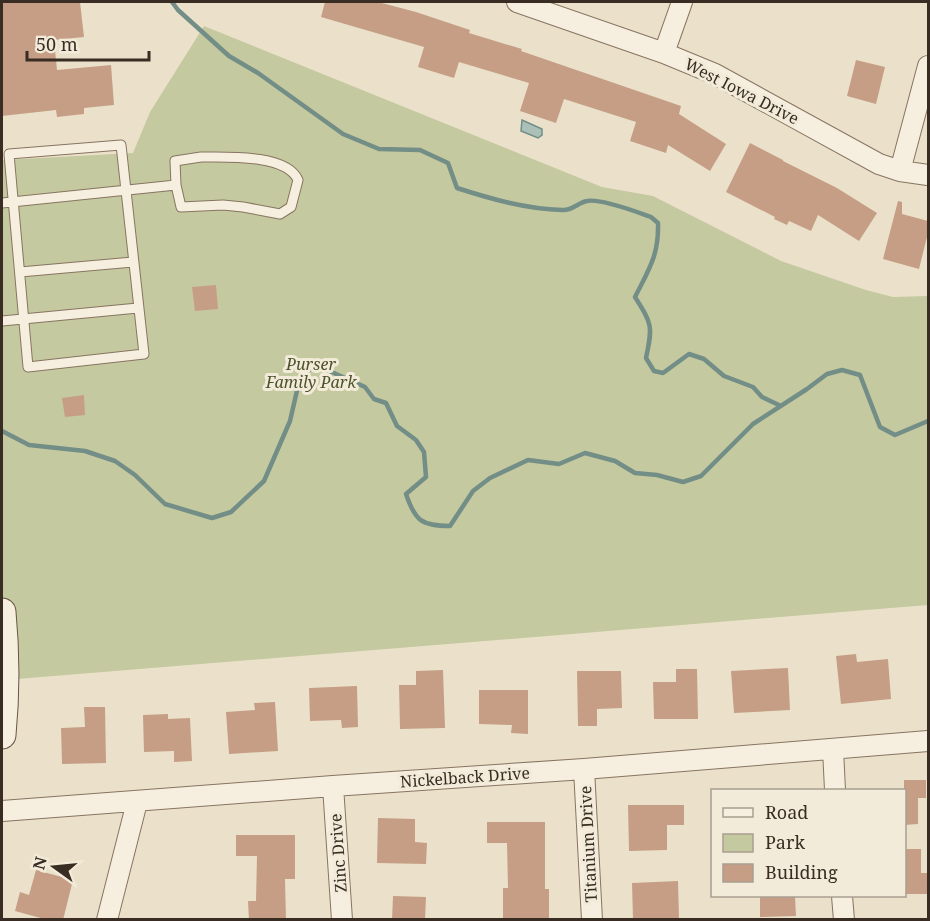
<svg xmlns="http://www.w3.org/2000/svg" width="930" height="921" viewBox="0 0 930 921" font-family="'Noto Serif',serif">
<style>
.green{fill:#c5c9a0}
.water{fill:#abc0b9;stroke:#728e86;stroke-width:1.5}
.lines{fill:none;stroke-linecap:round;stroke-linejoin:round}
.stream{stroke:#728e86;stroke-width:4.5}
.building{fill:#c59e85}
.lane-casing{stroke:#877461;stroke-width:11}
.street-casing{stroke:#877461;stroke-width:22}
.secondary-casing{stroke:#695544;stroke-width:29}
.lane{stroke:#f6eede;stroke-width:9}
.street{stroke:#f6eede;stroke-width:20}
.secondary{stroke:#f6eede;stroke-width:27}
.labels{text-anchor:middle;stroke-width:6;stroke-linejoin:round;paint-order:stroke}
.street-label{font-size:16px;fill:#392d23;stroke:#f3ebda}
.park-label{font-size:16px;font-style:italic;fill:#4b532b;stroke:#f3ebda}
</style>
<rect width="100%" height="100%" fill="#ebe1cb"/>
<path class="green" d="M 204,26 L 602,187 L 653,196 L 781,261 L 866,290 L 893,297 L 928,296 L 928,605 L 5,680 L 2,640 L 2,160 L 133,153 L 150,112 Z"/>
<path class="water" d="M 522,120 L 542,129 L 542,135 L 538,138 L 521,131 Z"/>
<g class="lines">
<path class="stream" d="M 172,2 L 178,10 L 229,56 L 258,73 L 343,134 L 379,149 L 420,150 L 448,163 L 457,188 C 491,199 526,209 562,210 C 572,211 579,202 587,201 C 601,198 637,212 651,217 L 658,223 C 659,255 649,269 635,297 C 652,324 653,326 646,358 L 654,371 L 663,373 L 689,354 L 704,359 L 724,376 L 753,387 L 762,397 L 781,406
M 2,431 L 29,445 L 85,451 L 115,461 L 135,475 L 165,504 L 212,518 L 231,512 L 264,481 L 290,421 L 299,382 L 314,364 L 365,387 L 374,399 L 386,403 L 397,426 L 416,440 L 424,452 L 426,477 L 406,494 C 415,521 422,526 450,526 L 473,491 L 490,478 L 528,460 L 559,464 L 585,453 L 615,461 L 635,473 L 657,475 L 683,482 L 701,476 L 753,424 L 807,389 L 827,374 L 842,370 L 860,375 L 880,427 L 895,435 L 928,421"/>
</g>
<path class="building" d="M 2,2 L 80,2 L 84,37 L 54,40 L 57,70 L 111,65 L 114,105 L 84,108 L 84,114 L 57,117 L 56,110 L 2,116 Z
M 325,2 L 378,2 L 416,12 L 470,30 L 469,33 L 522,49 L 521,51 L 681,106 L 679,114 L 726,144 L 710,171 L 668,145 L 666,153 L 630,141 L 636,122 L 564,99 L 556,123 L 520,111 L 529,83 L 459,62 L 454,78 L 418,67 L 424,47 L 321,17 Z
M 856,60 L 885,67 L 876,104 L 847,96 Z
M 750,143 L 783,160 L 783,161 L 837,188 L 877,213 L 859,241 L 818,215 L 811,231 L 789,221 L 787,225 L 774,219 L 775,217 L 726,192 Z
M 898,201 L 902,202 L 902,214 L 928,221 L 928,233 L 919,269 L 883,259 Z
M 216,285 L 218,309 L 195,311 L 192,287 Z
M 84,395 L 85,415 L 65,417 L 62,398 Z
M 856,654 L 857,662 L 888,659 L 891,699 L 841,704 L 836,656 Z
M 788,668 L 790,710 L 734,713 L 731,671 Z
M 676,669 L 697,669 L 698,719 L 654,719 L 653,682 L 676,682 Z
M 443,670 L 445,728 L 400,729 L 399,685 L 416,685 L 416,671 Z
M 577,671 L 621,671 L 622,708 L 597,709 L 597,726 L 578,726 Z
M 357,686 L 358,727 L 342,728 L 341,720 L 310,721 L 309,688 Z
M 479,690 L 528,690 L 528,734 L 511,733 L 512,725 L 479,724 Z
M 275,702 L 278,751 L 229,754 L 226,712 L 255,710 L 254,703 Z
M 84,707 L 105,707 L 106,763 L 62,764 L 61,728 L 85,727 Z
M 168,714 L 168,719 L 190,718 L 192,761 L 174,762 L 174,751 L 144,752 L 143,715 Z
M 904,780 L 926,780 L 926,798 L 918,798 L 918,824 L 904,825 Z
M 628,805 L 684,805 L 684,825 L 667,825 L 667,850 L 629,851 Z
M 378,818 L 415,819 L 415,842 L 427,843 L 426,864 L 377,863 Z
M 487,822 L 545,822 L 545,889 L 549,889 L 549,920 L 503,920 L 503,888 L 508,888 L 507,843 L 487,843 Z
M 236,835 L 295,835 L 295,879 L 285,879 L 286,920 L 249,920 L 248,901 L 256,901 L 257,856 L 236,856 Z
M 904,849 L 921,849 L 921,873 L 928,873 L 928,894 L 904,894 Z
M 36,870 L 73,880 L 63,920 L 48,920 L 15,911 L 20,892 L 29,895 Z
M 678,881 L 679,919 L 633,920 L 632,883 Z
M 393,896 L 426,897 L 425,920 L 392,920 Z
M 760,896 L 795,896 L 796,916 L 760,917 Z"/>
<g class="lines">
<g class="lane-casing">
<path id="lane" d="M 121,145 L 144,354 L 28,367 L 9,154 Z
M 201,157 C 226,157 287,154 298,180 L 291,207 L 280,214 L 243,207 L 223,205 L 181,207 L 176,185 L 175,161 Z
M 2,203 L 176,185
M 20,272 L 133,262
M 2,321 L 138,308"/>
</g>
<g class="street-casing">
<path id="street" d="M 517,2 L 664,53 L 715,74 L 879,164 L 900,171 L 928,175
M 664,53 L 682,2
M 900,171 L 928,66
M 833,749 L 835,790
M 584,769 L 592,920
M 333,786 L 342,920
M 2,811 L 333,786 L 584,769 L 928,741
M 842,896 L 844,920
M 107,920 L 137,802"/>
</g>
<g class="secondary-casing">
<path id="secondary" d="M 2,612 C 6,654 6,694 2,735"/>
</g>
<use href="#lane" class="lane"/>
<use href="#street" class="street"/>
<use href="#secondary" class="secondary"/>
</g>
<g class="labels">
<g class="street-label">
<text transform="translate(742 91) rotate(27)" y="6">West Iowa Drive</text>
<text transform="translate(465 777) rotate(-4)" y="6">Nickelback Drive</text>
<text transform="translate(588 844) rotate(-93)" y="6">Titanium Drive</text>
<text transform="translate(338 853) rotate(-94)" y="6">Zinc Drive</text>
</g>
<g class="park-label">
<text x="311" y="370">Purser<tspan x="311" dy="18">Family Park</tspan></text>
</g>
</g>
<rect width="930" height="921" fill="none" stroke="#392d23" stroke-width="6"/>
<rect x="711" y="789" width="195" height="108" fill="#f3ebda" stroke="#a99f91" stroke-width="1.5"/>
<rect x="723" y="808" width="30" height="9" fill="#f6eede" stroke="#a99f91" stroke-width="1.5"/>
<text x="765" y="819" font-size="18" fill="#392d23">Road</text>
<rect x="723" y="834" width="30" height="18" fill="#c5c9a0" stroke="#a99f91" stroke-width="1.5"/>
<text x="765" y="849" font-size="18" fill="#392d23">Park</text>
<rect x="723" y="864" width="30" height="18" fill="#c59e85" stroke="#a99f91" stroke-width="1.5"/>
<text x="765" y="879" font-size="18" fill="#392d23">Building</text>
<g transform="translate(54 867) rotate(285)" stroke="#f3ebda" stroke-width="4.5" paint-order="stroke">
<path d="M0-4.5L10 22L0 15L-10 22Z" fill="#392d23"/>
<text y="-9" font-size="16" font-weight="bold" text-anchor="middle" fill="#392d23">N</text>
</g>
<path d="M27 51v9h122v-9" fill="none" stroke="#392d23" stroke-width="3"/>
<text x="36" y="51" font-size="18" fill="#392d23" stroke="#f3ebda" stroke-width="4.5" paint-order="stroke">50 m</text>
</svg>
